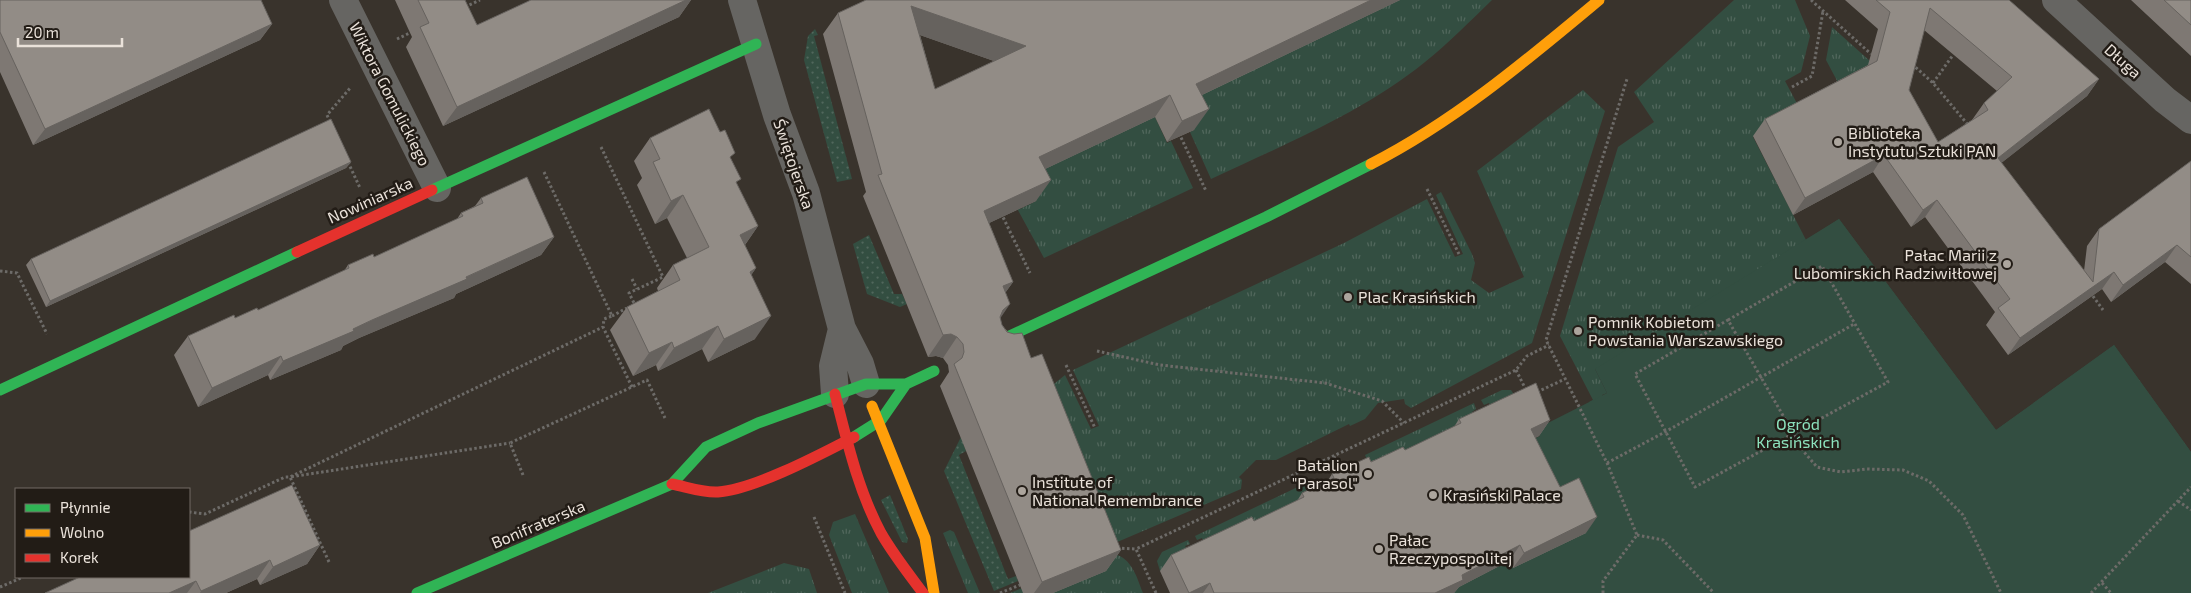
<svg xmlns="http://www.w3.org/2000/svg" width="2191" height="593" viewBox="0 0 2191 593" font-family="'Exo 2',sans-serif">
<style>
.grass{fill:url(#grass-tufts)}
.park{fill:#334e41}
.garden{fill:url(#garden-dots)}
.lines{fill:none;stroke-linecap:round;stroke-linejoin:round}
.path{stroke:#6d6b68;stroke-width:3;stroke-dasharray:2.5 2.5;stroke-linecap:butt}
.street{stroke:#666562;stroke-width:28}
.fast{stroke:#30b455;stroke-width:11}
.slow{stroke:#ff9f0a;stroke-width:11}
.jam{stroke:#e5322d;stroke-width:11}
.wall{fill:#7e7873;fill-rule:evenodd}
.shaded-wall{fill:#66625e}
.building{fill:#928c86;stroke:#66625e;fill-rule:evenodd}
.poi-dot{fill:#aca59d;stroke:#221c16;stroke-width:2}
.labels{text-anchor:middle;stroke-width:5;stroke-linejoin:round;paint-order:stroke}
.street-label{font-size:16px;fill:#eae2da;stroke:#221c16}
.poi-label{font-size:16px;fill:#eae2da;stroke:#221c16;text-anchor:start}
.park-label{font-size:16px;fill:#8de3be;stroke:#221c16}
</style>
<defs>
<pattern id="grass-tufts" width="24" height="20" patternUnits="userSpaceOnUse" patternTransform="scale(1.25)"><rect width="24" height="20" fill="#334e41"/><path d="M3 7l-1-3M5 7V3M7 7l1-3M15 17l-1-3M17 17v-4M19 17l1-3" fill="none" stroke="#51675c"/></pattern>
<pattern id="garden-dots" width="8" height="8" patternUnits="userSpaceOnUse" patternTransform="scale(1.25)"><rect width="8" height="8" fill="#334e41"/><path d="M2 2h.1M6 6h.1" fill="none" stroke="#51675c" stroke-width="1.8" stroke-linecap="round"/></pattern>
</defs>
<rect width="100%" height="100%" fill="#39332c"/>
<path class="grass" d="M 1377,0 L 1492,0 C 1470,21 1449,43 1425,62 C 1362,113 1283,145 1211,179 L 1190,132 L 1194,130 L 1176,94 Z
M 1734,0 L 1795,0 L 1810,36 L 1801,72 L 1785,81 L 1801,111 L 1753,137 L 1806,240 L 1839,219 L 1996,430 L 2114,345 L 2191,452 L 2066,447 L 1595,369 L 1607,393 L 1602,395 L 1616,434 L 1589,402 L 1593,400 L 1560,336 L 1618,147 L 1654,122 L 1634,92 Z
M 1832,27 L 1870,61 L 1865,78 L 1842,90 L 1826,60 Z
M 1583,90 L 1605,111 L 1532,343 L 1411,408 L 1405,404 L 1404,399 L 1378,403 L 1365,419 L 1350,426 L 1349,424 L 1276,460 L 1256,460 L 1239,477 L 1242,480 L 1241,489 L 1101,549 L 1039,396 L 1065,375 L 1091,429 L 1099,426 L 1073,370 L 1344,243 L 1427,199 L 1455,257 L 1463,254 L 1436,195 L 1441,192 L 1472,254 L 1475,263 L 1471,280 L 1489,293 L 1524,277 L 1477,171 Z
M 1150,106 L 1167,143 L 1171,141 L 1193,188 L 1044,258 L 1000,177 L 1020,209 L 1036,201 L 1019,169 Z
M 1502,390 L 1511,390 L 1519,402 L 1448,435 L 1450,439 L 1394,466 L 1392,463 L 1372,472 L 1365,455 L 1474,403 L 1476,409 L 1472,412 L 1475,418 L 1492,410 L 1489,403 L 1484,405 L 1481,400 Z
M 1304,484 L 1311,500 L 1160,571 L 1157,561 L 1162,552 L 1188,540 L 1190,544 L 1185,546 L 1189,553 L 1205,545 L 1202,538 L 1197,540 L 1195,536 Z
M 855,514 L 889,593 L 852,593 L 829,535 L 833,522 Z
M 950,530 L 954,532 L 980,593 L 968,593 L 943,533 Z
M 1114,554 C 1132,558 1137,578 1143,593 L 1010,593 L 1103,555 Z
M 784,563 L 809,569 L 817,593 L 708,593 Z"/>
<path class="park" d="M 1839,219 L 1996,430 L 2114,345 L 2191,452 L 2191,593 L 1451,593 L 1451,588 L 1510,561 L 1549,503 L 1520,445 L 1540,436 L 1536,429 L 1607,393 L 1595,369 Z"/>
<path class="garden" d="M 815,29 L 818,35 L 814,36 L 852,179 L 837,182 L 804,60 L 808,36 Z
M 869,235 L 894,294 L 902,294 L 907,304 L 900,307 L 867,294 L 853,244 Z
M 961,437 L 966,451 L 959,455 L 1008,579 L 1016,576 L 1018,581 L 994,591 L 944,471 Z
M 890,495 L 908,539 L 907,543 L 902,542 L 881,500 Z"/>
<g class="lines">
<path class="path" d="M 1811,0 L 1871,54
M 465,7 L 480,0
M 397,39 L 414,31
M 1912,64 L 1933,83 L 1969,126
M 1933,83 L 1953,55
M 1792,87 L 1812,76 L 1823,11
M 330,122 L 327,115 L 351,87
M 1179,133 L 1206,191
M 601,147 L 663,277 L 629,293 L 635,305 L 633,305
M 348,162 L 360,188
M 544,172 L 612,316 L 604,319 L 603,327 L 632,387
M 1427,189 L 1459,254
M 1001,213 L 1030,273
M 0,271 L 17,273 L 47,334
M 632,279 L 637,289
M 2090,292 L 2103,310
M 612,316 L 627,308
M 1728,320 L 1822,266 L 1888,382 L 1695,487 L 1635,374 L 1728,320 L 1804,452 L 1817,467 L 1841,472 L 1867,469 L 1903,470 L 1929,481 L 1963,515 L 2001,593
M 1097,351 L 1160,365 L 1325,383 L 1382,401 L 1404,423
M 1066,365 L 1095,428
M 1516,370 L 1527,392
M 1537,392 L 1565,379
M 1334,456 L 1337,475
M 1607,463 L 1665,432 L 1854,324
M 523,475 L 510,443 L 647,380 L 665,418
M 2178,501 L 2191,510
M 189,512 L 205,514 L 285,477 L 290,477 L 603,327
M 814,517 L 845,593
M 1637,535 L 1663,540 L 1714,593
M 1117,548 L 1136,549
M 329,562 L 290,477 L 510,443
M 2102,583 L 2111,593
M 0,587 L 23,577
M 1000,593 L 1020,585
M 1156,593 L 1136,549 L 1516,370 L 1527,356 L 1549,345
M 1603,593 L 1603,581 L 1637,535 L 1607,463 L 1546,340 L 1627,79
M 2091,593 L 2191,487"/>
<path class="street" d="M 343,0 L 437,188
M 742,0 L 777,115 L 806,193 L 842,329 L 860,364 L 866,384
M 2056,0 L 2165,100 L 2191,120
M 835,394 L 833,366 L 842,329"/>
<path class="fast" d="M 432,190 L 756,44
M 1001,340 L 1266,217 L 1371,164
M 0,390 L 297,252
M 854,437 L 881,420 L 906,384
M 417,593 L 672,484 L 706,447 L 758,423 L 866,384 L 906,384 L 934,371"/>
<path class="slow" d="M 1371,164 C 1455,121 1527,60 1599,0
M 872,406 L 925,538 L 934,593"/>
<path class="jam" d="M 297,252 L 432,190
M 835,394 C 847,441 858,490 881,533 C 893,554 908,573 923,593
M 672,484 C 687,487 703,493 718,492 C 753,490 821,454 854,437"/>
</g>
<path class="wall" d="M 0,0 L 272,24 L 260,40 L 33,145 L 0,72 Z
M 395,0 L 465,0 L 477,25 L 531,0 L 691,0 L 679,17 L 443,126 L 406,47 L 412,37 Z
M 866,0 L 1400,0 L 1202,95 L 1194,130 L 1167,142 L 1155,117 L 1045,169 L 1036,201 L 989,223 L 1013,282 L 1005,293 L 1000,318 L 1002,325 L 1031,358 L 1121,550 L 1106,571 L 1053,593 L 1023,593 L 940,386 L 949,372 L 948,365 L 943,358 L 936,356 L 928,357 L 863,196 L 866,192 L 823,34 L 838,13 ZM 920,35 L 994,61 L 935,89 Z
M 1845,0 L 2009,0 L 2099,79 L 2087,96 L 2001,163 L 2084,271 L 2087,246 L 2099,229 L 2191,161 L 2191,284 L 2165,262 L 2111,302 L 2102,289 L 2008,355 L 1986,325 L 1995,312 L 1925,217 L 1911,227 L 1873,172 L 1793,215 L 1753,136 L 1765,119 L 1868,65 L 1878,29 ZM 1924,30 L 1997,91 L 1984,103 L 1972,120 L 1938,142 L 1909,90 Z
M 2131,0 L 2191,0 L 2191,56 Z
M 650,138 L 731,159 L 737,185 L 758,226 L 745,245 L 756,268 L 751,275 L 755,339 L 708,362 L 702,349 L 658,371 L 656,365 L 633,376 L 610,330 L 627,307 L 658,291 L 657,288 L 673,265 L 687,258 L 667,218 L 655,224 L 637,185 L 642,178 L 634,161 Z
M 351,162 L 346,168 L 46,307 L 26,265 L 31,259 Z
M 481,198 L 554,237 L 541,255 L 456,294 L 454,298 L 359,338 L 343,346 L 341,350 L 270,380 L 268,375 L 198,407 L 174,355 L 188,336 L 235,318 L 258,310 L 344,271 L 348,265 L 374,257 L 457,219 L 461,213 L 475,206 Z
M 1459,419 L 1550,420 L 1539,436 L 1535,438 L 1560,487 L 1586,533 L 1513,568 L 1509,561 L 1459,587 L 1454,593 L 1170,593 L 1160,571 L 1171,555 L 1254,521 L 1297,501 L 1302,493 L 1327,482 L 1332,474 L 1405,450 L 1454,427 Z
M 320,545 L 307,564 L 260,585 L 257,579 L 226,593 L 45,593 Z"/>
<path class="shaded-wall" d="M 686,0 L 691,0 L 679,17 L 443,126 L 457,107 Z
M 1371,0 L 1400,0 L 1181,105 L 1196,84 Z
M 911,6 L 1026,46 L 1011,67 L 897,27 Z
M 272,24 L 260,40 L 33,145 L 45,129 Z
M 2099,79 L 2087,96 L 1986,175 L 1998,158 Z
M 1170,95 L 1155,117 L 1024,179 L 1039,157 Z
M 1209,109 L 1194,130 L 1167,142 L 1182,121 Z
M 1884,155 L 1873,172 L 1793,215 L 1805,198 Z
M 351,162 L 346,168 L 46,307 L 50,301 Z
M 1051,180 L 1036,201 L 970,232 L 984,211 Z
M 683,195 L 667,218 L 655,224 L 671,201 Z
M 1937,200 L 1925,217 L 1911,227 L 1923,210 Z
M 758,226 L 742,249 L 740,235 Z
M 554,237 L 541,255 L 456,294 L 454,298 L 359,338 L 343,346 L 341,350 L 270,380 L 283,361 Z
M 2177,245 L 2165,262 L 2111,302 L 2123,285 Z
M 756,268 L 740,292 L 750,272 Z
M 2114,272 L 2102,289 L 2008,355 L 2020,338 Z
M 1013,282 L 998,303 L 1003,286 Z
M 1010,304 L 995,326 L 1003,310 Z
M 771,316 L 755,339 L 708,362 L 724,339 Z
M 718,326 L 702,349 L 658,371 L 674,348 Z
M 951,334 L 957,337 L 943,358 L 936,356 L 928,357 L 943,335 Z
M 672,342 L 656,365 L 633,376 L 649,353 Z
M 281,356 L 268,375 L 198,407 L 212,388 Z
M 1550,420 L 1539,436 L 1520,445 L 1531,429 Z
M 1597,517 L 1586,533 L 1513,568 L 1524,553 Z
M 320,545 L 307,564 L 260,585 L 273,567 Z
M 1520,545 L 1509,561 L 1459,587 L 1454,593 L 1435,593 L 1462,575 Z
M 1121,550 L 1106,571 L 1053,593 L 1034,593 L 1042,582 Z
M 270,560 L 257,579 L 226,593 L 200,593 L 201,591 Z
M 196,581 L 187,593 L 169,593 Z
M 1210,583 L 1203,593 L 1189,593 Z"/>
<path class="building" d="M 0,0 L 261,0 L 272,24 L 45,129 L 0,32 Z
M 418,0 L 465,0 L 477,25 L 531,0 L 686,0 L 457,107 L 420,27 L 429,23 Z
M 866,0 L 1371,0 L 1196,84 L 1209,109 L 1182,121 L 1170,95 L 1039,157 L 1051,180 L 984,211 L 1013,282 L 1003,286 L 1010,304 L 1003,310 L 1000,317 L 1002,325 L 1007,332 L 1014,334 L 1022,333 L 1031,358 L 1042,354 L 1121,550 L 1042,582 L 954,364 L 962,358 L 964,352 L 963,344 L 957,337 L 951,334 L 943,335 L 878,175 L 882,174 L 838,13 ZM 911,6 L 1026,46 L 935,89 Z
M 1876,0 L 2009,0 L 2099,79 L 1998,158 L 2093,282 L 2099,229 L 2191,161 L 2191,257 L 2177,245 L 2123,285 L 2114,272 L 2020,338 L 1998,308 L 2010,299 L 1937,200 L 1923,210 L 1884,155 L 1805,198 L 1765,119 L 1877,61 L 1890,12 ZM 1930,8 L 2012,77 L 1984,103 L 1988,110 L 1938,142 L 1909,90 Z
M 2164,0 L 2191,0 L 2191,25 Z
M 709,109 L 720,132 L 725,130 L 735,153 L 730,157 L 741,179 L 736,182 L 758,226 L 740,235 L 756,268 L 750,272 L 771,316 L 724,339 L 718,326 L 674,348 L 672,342 L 649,353 L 627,307 L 680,280 L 673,265 L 709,247 L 683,195 L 671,201 L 653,162 L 660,159 L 650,138 Z
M 331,119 L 351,162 L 50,301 L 31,259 Z
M 527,177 L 554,237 L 466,277 L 467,279 L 372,320 L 353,329 L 354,331 L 283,361 L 281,356 L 212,388 L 188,336 L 234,315 L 235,318 L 257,308 L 258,310 L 349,268 L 348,265 L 373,254 L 374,257 L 463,216 L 461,213 L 483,203 L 481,198 Z
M 1536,383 L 1550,420 L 1531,429 L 1560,487 L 1579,478 L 1597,517 L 1524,553 L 1520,545 L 1462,575 L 1463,580 L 1435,593 L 1214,593 L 1210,583 L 1189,593 L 1171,555 L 1252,517 L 1254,521 L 1304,497 L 1302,493 L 1334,478 L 1332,474 L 1369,457 L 1371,462 L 1403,447 L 1405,450 L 1461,423 L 1459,419 Z
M 292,485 L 320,545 L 273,567 L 270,560 L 201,591 L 196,581 L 169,593 L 45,593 L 80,577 L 189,577 L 189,531 Z"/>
<g class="poi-dot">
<circle cx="1838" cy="142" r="5"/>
<circle cx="2007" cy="264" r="5"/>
<circle cx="1348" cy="297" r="5"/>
<circle cx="1578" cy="331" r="5"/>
<circle cx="1368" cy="474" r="5"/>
<circle cx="1022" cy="491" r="5"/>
<circle cx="1433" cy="495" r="5"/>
<circle cx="1379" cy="549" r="5"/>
</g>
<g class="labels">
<g class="street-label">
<text transform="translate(2123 61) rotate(42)" y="6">Długa</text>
<text transform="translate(390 94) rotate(63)" y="6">Wiktora Gomulickiego</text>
<text transform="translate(794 164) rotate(71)" y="6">Świętojerska</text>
<text transform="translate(370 200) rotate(-24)" y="6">Nowiniarska</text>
<text transform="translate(538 524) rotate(-23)" y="6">Bonifraterska</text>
</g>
<g class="poi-label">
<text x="1848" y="139">Biblioteka<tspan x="1848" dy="18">Instytutu Sztuki PAN</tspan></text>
<text x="1997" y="261" text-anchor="end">Pałac Marii z<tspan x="1997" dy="18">Lubomirskich Radziwiłłowej</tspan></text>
<text x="1358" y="303">Plac Krasińskich</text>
<text x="1588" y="328">Pomnik Kobietom<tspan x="1588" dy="18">Powstania Warszawskiego</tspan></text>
<text x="1358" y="471" text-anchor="end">Batalion<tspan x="1358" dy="18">"Parasol"</tspan></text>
<text x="1032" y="488">Institute of<tspan x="1032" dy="18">National Remembrance</tspan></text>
<text x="1443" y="501">Krasiński Palace</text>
<text x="1389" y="546">Pałac<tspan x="1389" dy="18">Rzeczypospolitej</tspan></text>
</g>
<g class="park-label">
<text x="1798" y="430">Ogród<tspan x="1798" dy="18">Krasińskich</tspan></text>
</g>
</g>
<rect x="15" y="488" width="175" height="90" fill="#221c16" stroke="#726b64"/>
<rect x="25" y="504" width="25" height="8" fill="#30b455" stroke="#726b64"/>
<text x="60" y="513" font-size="15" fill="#eae2da">Płynnie</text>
<rect x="25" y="529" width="25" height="8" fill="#ff9f0a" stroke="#726b64"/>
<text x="60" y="538" font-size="15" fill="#eae2da">Wolno</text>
<rect x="25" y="554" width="25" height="8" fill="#e5322d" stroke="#726b64"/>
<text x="60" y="563" font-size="15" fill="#eae2da">Korek</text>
<path d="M18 38v8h104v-8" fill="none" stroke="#eae2da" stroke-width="2.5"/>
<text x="25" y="38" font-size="15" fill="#eae2da" stroke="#221c16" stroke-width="4" paint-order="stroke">20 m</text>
</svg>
